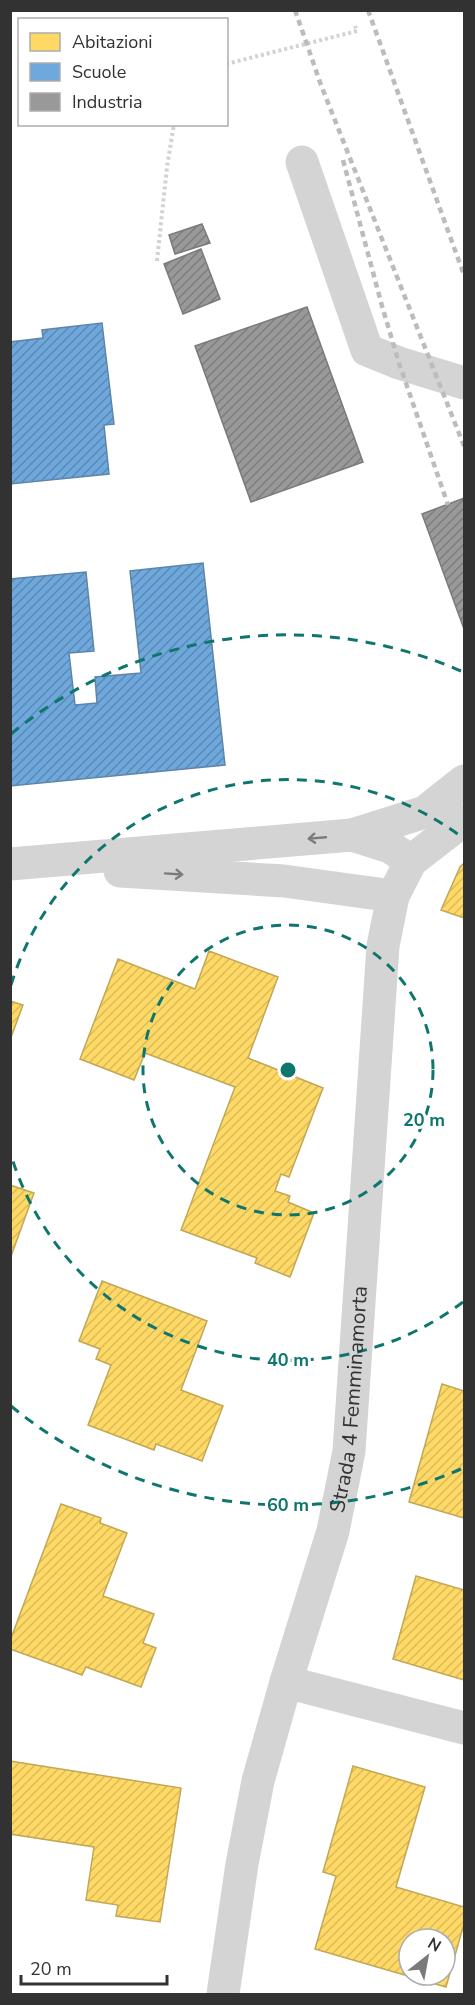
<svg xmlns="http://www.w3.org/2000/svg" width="475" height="2005" viewBox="0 0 475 2005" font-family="'Nunito Sans',sans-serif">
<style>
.homes{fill:url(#homes-hatch);stroke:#c2a756;stroke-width:1.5;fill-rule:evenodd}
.schools{fill:url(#schools-hatch);stroke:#5d85a9;stroke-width:1.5}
.industry{fill:url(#industry-hatch);stroke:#7a7a7a;stroke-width:1.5}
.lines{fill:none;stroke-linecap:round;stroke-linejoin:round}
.path{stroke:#d2d2d2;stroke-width:4;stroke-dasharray:3 3;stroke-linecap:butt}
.minor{stroke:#d4d4d4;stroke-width:33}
.rail{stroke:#bcbcbc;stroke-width:4.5;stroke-dasharray:6 4.5;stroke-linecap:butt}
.oneway{stroke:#7b7b7b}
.ring{fill:none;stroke:#0f766e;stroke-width:3;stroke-dasharray:10 8}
.labels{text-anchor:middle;stroke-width:6;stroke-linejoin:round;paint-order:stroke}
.street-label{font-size:21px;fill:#323232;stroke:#fff}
.centre{fill:#0f766e;stroke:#fff;stroke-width:3}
.ring-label{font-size:18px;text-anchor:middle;font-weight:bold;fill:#0f766e;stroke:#fff;stroke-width:6;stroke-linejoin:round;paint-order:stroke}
</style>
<defs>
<pattern id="homes-hatch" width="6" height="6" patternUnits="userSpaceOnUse" patternTransform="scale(1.5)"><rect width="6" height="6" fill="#ffd966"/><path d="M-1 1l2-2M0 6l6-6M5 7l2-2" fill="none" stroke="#dbbb59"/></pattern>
<pattern id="schools-hatch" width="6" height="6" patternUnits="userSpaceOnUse" patternTransform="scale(1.5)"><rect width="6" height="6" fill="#6fa8dc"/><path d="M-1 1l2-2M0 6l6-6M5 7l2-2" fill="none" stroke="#5c89b3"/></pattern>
<pattern id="industry-hatch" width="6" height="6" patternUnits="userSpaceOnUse" patternTransform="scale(1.5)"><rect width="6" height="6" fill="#999"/><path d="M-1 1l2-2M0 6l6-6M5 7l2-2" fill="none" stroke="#7d7d7d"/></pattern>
</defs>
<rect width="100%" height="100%" fill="#fff"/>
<path class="homes" d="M 464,863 L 464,918 L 441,910 L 460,867 Z
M 209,951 L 278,977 L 248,1058 L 323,1088 L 289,1177 L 281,1174 L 275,1191 L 290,1196 L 288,1202 L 314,1213 L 290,1277 L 255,1263 L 257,1258 L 181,1230 L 235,1087 L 145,1053 L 134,1080 L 80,1059 L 118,959 L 195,989 Z
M 10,1001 L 23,1005 L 10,1040 Z
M 10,1185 L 34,1193 L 10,1259 Z
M 102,1281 L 207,1321 L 181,1390 L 223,1406 L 202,1461 L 156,1444 L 154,1450 L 88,1425 L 111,1365 L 96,1359 L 100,1349 L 79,1341 Z
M 442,1384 L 464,1391 L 464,1518 L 409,1502 Z
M 61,1504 L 101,1518 L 100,1523 L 127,1533 L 103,1596 L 154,1614 L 143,1643 L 156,1648 L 141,1687 L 86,1667 L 82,1675 L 10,1649 L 10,1641 Z
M 416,1576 L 464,1590 L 464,1680 L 393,1659 Z
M 10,1761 L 181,1788 L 160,1922 L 116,1916 L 118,1905 L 86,1900 L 94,1847 L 10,1834 Z
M 353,1766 L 425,1787 L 396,1887 L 464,1907 L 464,1924 L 446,1987 L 315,1949 L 336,1876 L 323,1872 ZM 409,1939 L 445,1939 L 445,1975 L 409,1975 Z"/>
<path class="schools" d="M 102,323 L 114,424 L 104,425 L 109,474 L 10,484 L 10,342 L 43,338 L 42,330 Z
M 203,563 L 225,765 L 10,786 L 10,579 L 86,572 L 94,651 L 69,653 L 75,705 L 97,703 L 95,677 L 141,673 L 130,571 Z"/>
<path class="industry" d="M 202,224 L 210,243 L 175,254 L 169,235 Z
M 201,249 L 220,299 L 183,314 L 164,264 Z
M 307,307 L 363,462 L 251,502 L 195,346 Z
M 464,498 L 464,629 L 422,514 Z"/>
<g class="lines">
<path class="path" d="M 226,64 L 357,31 L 355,26
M 157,261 L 167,167 L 174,124"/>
<g class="minor">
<path d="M 302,162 L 367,350 L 399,363 L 464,383"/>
<path d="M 352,835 L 425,812 L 464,781"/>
<path d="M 10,864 L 352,835 L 390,847 L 411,861"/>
<path d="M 120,871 L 284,881 L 393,896"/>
<path d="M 286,1682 L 464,1728"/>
<path id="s1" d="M 223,1994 L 242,1864 L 258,1781 L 286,1682 L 333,1531 L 349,1451 L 383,946 L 393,896 L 411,861 L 464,820"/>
</g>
<path class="rail" d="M 295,10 L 321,85 L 464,446
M 368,10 L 464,275
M 343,160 L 382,306 L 399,363 L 448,505"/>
</g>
<defs><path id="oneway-shaft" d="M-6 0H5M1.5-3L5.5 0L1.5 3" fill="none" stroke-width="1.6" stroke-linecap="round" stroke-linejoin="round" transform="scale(1.5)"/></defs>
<g class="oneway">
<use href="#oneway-shaft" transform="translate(317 838) rotate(175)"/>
<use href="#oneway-shaft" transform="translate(174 874) rotate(4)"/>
</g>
<g class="ring">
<circle cx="288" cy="1070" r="145"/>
<path d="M463 1302A290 290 0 0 1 11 1155M11 985A290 290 0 0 1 463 838"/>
<path d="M461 1469A435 435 0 0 1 11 1406M11 734A435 435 0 0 1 461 671"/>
</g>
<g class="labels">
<g class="street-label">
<text dy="7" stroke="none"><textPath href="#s1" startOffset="610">Strada 4 Femminamorta</textPath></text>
</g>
</g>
<circle cx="288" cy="1070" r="9" class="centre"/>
<g class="ring-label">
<text x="424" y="1126">20 m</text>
<text x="288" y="1366">40 m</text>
<text x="288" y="1511">60 m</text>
</g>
<rect width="475" height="2005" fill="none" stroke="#323232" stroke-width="24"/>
<rect x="18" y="18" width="210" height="108" fill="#ffffff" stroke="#adadad" stroke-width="1.5"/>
<rect x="30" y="33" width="30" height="18" fill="#ffd966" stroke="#adadad" stroke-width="1.5"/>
<text x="72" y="48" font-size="18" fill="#323232">Abitazioni</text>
<rect x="30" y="63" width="30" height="18" fill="#6fa8dc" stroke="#adadad" stroke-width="1.5"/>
<text x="72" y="78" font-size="18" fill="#323232">Scuole</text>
<rect x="30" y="93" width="30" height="18" fill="#999999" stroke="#adadad" stroke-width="1.5"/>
<text x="72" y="108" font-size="18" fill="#323232">Industria</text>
<g transform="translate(427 1957) rotate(31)"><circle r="28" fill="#ffffff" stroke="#adadad" stroke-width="1.5"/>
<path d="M0-4.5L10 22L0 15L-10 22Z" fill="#7a7a7a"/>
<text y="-9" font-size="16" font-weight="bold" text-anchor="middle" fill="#323232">N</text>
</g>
<path d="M21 1975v9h146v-9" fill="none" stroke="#323232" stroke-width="3"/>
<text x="30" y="1975" font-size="18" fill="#323232" stroke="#ffffff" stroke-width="4.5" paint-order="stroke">20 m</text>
</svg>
